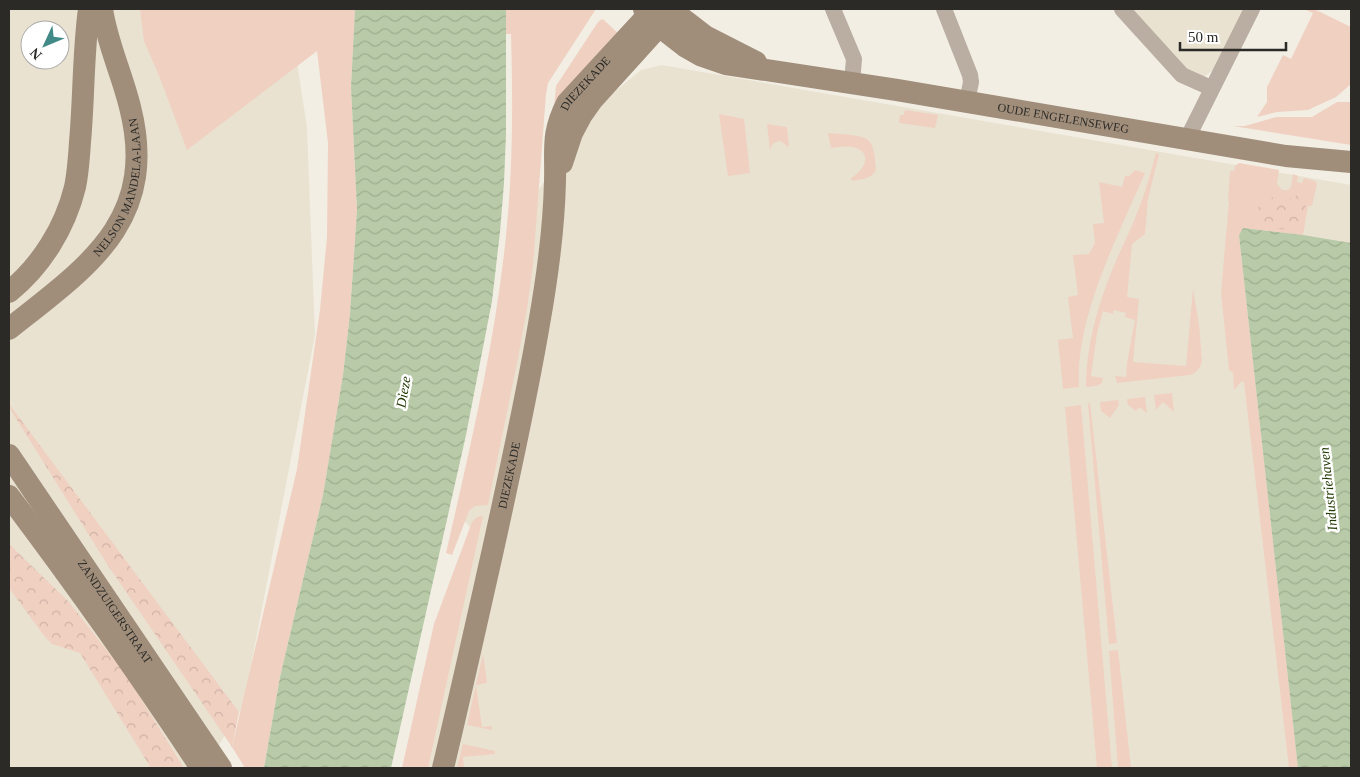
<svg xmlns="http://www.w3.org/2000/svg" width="1360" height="777" viewBox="0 0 1360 777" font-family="Georgia,serif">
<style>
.built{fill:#e9e2d1;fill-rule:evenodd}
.grass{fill:#f0d0c1}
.forest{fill:url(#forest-crowns)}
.water{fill:url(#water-waves)}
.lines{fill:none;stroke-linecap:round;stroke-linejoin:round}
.street{stroke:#baada1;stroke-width:16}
.secondary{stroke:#a08e7b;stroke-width:22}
.labels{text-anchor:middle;stroke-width:5;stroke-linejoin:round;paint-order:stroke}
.street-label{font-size:12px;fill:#2b2a26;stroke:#fff}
.water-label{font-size:14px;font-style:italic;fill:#223802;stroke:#fff}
</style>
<defs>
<pattern id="forest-crowns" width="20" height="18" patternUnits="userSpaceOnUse" patternTransform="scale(1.25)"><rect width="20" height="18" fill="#f0d0c1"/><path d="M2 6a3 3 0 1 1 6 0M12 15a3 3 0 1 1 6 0" fill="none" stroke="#ceb3a6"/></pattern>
<pattern id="water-waves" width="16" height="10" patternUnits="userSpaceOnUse" patternTransform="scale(1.25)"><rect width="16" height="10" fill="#b8caa7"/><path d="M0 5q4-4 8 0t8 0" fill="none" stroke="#9eae90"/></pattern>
</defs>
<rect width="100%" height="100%" fill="#f2eee4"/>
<path class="built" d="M 9,9 L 289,9 L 307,128 L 315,335 L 243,706 L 205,768 L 9,768 ZM 30,30 L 60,30 L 60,60 L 30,60 Z
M 1126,9 L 1244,9 L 1215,68 L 1203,78 L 1177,64 Z
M 662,65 L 1351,185 L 1351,248 L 1239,235 L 1298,768 L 419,768 L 473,530 L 462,519 L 527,206 L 601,103 L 641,70 Z"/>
<path class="grass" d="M 140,9 L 355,9 L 351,87 L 357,210 L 350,314 L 343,375 L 323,495 L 280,677 L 264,768 L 245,768 L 232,747 L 297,469 L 320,310 L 327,237 L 328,143 L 317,51 L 187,150 L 160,78 L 144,41 Z
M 506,9 L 596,9 L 548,83 L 546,94 L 533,265 L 527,309 L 518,358 L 488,505 L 475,506 L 469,511 L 452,555 L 446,553 C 470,448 495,343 506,236 C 513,169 513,101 511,34 L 505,34 Z
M 1304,9 L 1314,9 L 1351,27 L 1351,84 L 1336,97 L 1308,110 L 1277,112 L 1257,117 L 1267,102 L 1267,87 L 1283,55 L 1291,59 L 1313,13 Z
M 602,19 L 604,20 L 621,36 L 553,119 L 556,86 L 598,22 Z
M 1337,102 L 1351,102 L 1351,145 L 1233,126 L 1245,126 L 1276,117 L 1312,117 Z
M 905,110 L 938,115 L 935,128 L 899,123 L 900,115 L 904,115 Z
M 719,114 L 744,119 L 750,173 L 728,176 Z
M 767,124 L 787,127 L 789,146 L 788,147 L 781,141 C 774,142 771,144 770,151 Z
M 828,133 C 838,134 864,134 870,142 C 875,149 875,162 876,170 C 871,180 861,179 852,181 L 851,178 C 864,171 873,154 856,148 C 848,145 839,147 831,148 Z
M 1156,153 L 1159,154 L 1148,199 L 1145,234 L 1132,244 L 1127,297 L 1139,299 L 1133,362 L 1186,366 L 1193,289 L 1199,324 L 1202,361 C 1200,369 1197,372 1190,375 L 1117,383 L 1115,376 L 1126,377 L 1127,363 L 1135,320 L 1125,317 L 1126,313 L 1114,310 L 1113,314 L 1103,311 L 1097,333 L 1091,376 L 1103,378 C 1103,387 1094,386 1086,387 C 1086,347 1098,304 1113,268 C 1121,248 1132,228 1139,208 C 1146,190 1151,172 1156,153 Z
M 1239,163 L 1279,170 L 1277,184 L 1282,190 L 1288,190 L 1291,187 L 1293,174 L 1298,176 L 1297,182 L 1302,183 L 1304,178 L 1315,181 L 1317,184 L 1312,206 L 1308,206 L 1303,235 L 1243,228 L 1239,235 L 1298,768 L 1289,768 L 1244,382 L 1242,381 L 1234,390 L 1233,373 L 1229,370 L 1221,293 L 1229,201 L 1228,201 L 1230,171 L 1234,171 L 1235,166 Z
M 1135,170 L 1145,173 C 1118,236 1075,318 1079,387 L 1063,389 L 1058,340 L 1073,338 L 1068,297 L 1078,295 L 1073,255 L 1089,254 L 1095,243 L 1093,224 L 1104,223 L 1099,182 L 1122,187 L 1125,176 L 1129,176 Z
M 1172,393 L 1174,412 L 1163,402 L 1156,410 L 1154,395 Z
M 1145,397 L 1147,413 L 1139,407 L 1136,411 L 1128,405 L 1127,399 Z
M 1118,400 L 1119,405 L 1110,418 L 1101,411 L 1100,402 Z
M 1090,403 L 1117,643 L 1109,644 L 1088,404 Z
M 1081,405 L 1112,768 L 1097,768 L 1065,407 Z
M 483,516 L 428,768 L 402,768 L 434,624 L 472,522 L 477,517 Z
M 1118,650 L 1131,768 L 1118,768 L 1109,651 Z
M 483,654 L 487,683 L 476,685 L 482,727 L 492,726 L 492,730 L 467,725 Z
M 463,744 L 495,751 L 495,754 L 463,757 L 464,767 L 457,768 Z"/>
<path class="forest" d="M 1300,194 L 1303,194 L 1306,203 L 1301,230 L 1298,231 L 1252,226 L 1249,224 L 1248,220 L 1249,216 L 1270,197 L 1287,200 Z
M 9,404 L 239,712 L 232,747 L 107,564 L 9,407 Z
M 9,544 L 69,602 L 126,675 L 184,768 L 151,768 L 80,653 L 52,644 L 45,637 L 9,588 Z"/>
<path class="water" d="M 355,9 L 506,9 L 506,134 L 504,183 L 500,232 L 492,301 L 466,435 L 391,768 L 264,768 L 280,677 L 323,495 L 343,375 L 350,314 L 357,210 L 351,87 Z
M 1243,228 L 1303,235 L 1351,243 L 1351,768 L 1298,768 L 1239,235 Z"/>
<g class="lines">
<path class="street" d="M 833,9 L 854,59 L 852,83
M 944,9 L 970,75 L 971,82 L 967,102
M 1122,9 L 1182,75 L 1211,88
M 1187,139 L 1252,9"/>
<g class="secondary">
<path id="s1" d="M 644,9 L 668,33 L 686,47 L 700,55 L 726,64 L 897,90 L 1286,156 L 1351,162"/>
<path d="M 670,9 L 705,36 L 756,62"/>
<path d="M 562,163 L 572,133 L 581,116 L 593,99 L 660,25 L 665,12"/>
<path d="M 9,292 C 41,266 65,228 75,187 C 78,173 79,157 80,142 C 84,98 83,53 89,9"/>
<path id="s2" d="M 9,329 C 87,267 159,221 130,107 C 122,74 107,43 102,9"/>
<path id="s3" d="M 9,455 L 221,768"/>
<path d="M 9,496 C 76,585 140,675 201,768"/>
<path id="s4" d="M 443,768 C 460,697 476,625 492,554 C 509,477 526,401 539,324 C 547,279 554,226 555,181 C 556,148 551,135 567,103 L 649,14 L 660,9"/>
</g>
</g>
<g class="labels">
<g class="street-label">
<text dy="4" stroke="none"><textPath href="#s4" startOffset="705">DIEZEKADE</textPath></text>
<text dy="4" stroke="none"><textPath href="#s1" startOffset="442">OUDE ENGELENSEWEG</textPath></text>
<text dy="4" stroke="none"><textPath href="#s2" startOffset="188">NELSON MANDELA-LAAN</textPath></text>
<text dy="4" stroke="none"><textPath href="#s4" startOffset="300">DIEZEKADE</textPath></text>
<text dy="4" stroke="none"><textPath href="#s3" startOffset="189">ZANDZUIGERSTRAAT</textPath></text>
</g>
<g class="water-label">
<text transform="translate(403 392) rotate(-80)" y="5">Dieze</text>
<text transform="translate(1328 489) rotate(-96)" y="5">Industriehaven</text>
</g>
</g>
<rect width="1360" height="777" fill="none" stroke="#2b2a26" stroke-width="20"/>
<g transform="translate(45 45) rotate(226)"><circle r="24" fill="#ffffff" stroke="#aaaaa8"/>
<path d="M0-4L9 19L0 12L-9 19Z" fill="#428a88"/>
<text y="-8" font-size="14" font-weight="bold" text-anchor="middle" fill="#2b2a26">N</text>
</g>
<path d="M1180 42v8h106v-8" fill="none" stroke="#2b2a26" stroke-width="2.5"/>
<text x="1188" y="42" font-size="15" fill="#2b2a26" stroke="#ffffff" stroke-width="4" paint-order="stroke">50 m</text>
</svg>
